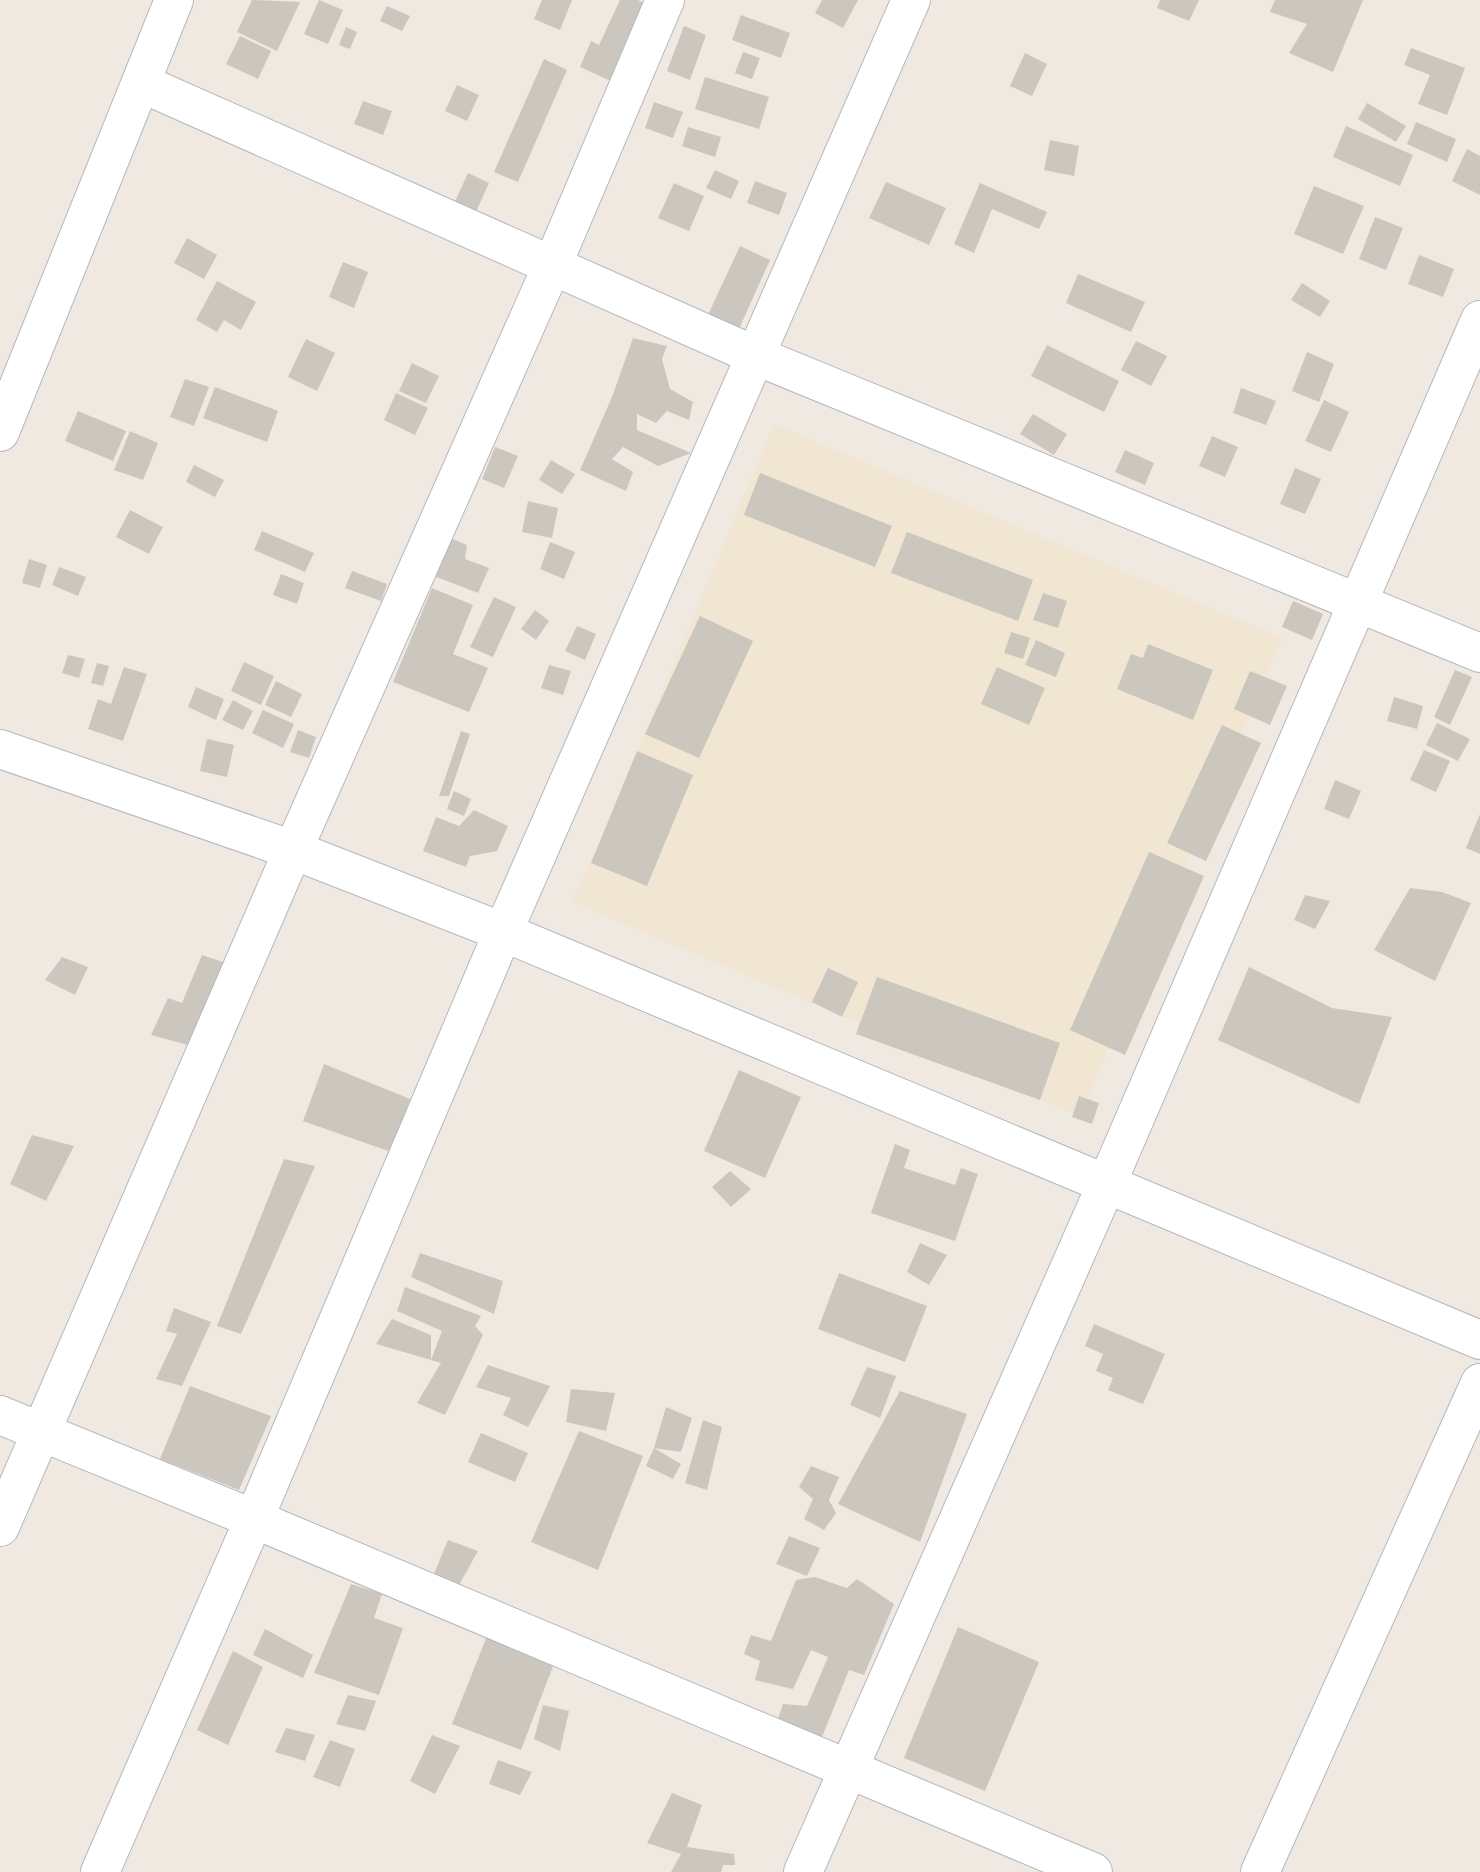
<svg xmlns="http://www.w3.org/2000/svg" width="1480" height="1872" viewBox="0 0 1480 1872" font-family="Figtree,sans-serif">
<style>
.education{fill:#f0e6d1}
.building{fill:#cbc7bf}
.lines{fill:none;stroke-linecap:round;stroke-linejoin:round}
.minor-casing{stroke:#b4b7c1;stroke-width:40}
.minor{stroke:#fff;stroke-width:38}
</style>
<rect width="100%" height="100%" fill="#efe9e1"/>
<path class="education" d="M 774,424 L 1282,638 L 1080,1116 L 572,902 L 591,862 Z"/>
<path class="building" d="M 252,0 L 300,2 L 277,51 L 237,32 Z
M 319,0 L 343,10 L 328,44 L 304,34 Z
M 542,0 L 572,0 L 560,30 L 534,19 Z
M 620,0 L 638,0 L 648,5 L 613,82 L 580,67 L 591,41 L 599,45 Z
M 822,0 L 858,0 L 843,28 L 815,13 Z
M 1160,0 L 1199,0 L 1189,21 L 1157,8 Z
M 1275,0 L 1363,0 L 1333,72 L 1289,53 L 1307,24 L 1270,12 Z
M 387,6 L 410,16 L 402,31 L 380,21 Z
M 741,15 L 790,33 L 781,58 L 732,40 Z
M 684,26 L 706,35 L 690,80 L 667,71 Z
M 346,27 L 357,32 L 350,49 L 339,45 Z
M 240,36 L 271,51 L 258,79 L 226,64 Z
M 1411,48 L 1465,68 L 1447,115 L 1418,104 L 1430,75 L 1404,65 Z
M 743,52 L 760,58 L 752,79 L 735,73 Z
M 1025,53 L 1047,64 L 1032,96 L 1010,86 Z
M 544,59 L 567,70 L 518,182 L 494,172 Z
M 705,77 L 769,97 L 759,129 L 695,109 Z
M 457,85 L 479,95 L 467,121 L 445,111 Z
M 363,101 L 392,111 L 383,135 L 354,124 Z
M 654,102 L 683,112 L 673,138 L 645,128 Z
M 1367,103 L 1406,126 L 1396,142 L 1358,119 Z
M 1416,122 L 1456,139 L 1447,162 L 1407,144 Z
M 1346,126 L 1413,155 L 1400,186 L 1333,157 Z
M 688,127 L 721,137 L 715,157 L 682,146 Z
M 1050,140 L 1079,146 L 1074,176 L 1044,170 Z
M 1467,149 L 1480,156 L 1480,195 L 1452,181 Z
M 715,170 L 739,181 L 731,199 L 706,188 Z
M 468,173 L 489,183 L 474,216 L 453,206 Z
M 755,181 L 787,193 L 779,215 L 747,203 Z
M 886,182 L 946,208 L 929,245 L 869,218 Z
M 674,183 L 704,196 L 689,231 L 658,218 Z
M 980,183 L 1047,212 L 1039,229 L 992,209 L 974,253 L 954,244 Z
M 1314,186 L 1364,206 L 1343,254 L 1294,234 Z
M 1375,217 L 1403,228 L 1386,270 L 1359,259 Z
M 187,238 L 217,255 L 204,279 L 174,263 Z
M 740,246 L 770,260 L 738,331 L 707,317 Z
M 1419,255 L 1454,269 L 1443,297 L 1408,284 Z
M 343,262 L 368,272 L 354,308 L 329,297 Z
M 1078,274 L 1145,302 L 1131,332 L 1066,303 Z
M 217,281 L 256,302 L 241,330 L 224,320 L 217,332 L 196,320 Z
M 1302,283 L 1330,301 L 1320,317 L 1291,300 Z
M 633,338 L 667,346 L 662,359 L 670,389 L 693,402 L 689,420 L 667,411 L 656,423 L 637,414 L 637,430 L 691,453 L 658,466 L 623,447 L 612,459 L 633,472 L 626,491 L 580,470 L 612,397 Z
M 306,339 L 335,353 L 317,391 L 288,377 Z
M 1136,341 L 1167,356 L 1151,386 L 1121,370 Z
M 1047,345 L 1119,381 L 1104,412 L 1031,376 Z
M 1307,352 L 1334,364 L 1319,402 L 1292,391 Z
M 412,363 L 439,376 L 426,403 L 399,391 Z
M 185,379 L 209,387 L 194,426 L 170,417 Z
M 215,387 L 278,411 L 267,442 L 203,418 Z
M 1241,388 L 1276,401 L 1266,425 L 1233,413 Z
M 396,393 L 428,408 L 415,435 L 384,420 Z
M 1324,400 L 1349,412 L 1331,452 L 1305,441 Z
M 78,411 L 126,431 L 113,461 L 65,441 Z
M 1033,414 L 1067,434 L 1054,455 L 1020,434 Z
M 130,431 L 158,443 L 143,480 L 114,470 Z
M 1212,436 L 1238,447 L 1225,477 L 1199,466 Z
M 495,447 L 518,456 L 504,488 L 482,479 Z
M 1125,450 L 1154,463 L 1145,485 L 1115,472 Z
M 551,460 L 575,474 L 562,494 L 539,480 Z
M 194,465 L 224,480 L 215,497 L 186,482 Z
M 1295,468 L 1321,479 L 1305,514 L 1280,504 Z
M 760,473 L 892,526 L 875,567 L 744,515 Z
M 528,501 L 558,508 L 552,538 L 522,532 Z
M 130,510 L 163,527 L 149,554 L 116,537 Z
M 262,531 L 314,553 L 305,572 L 254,550 Z
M 907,532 L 1033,580 L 1018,621 L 891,573 Z
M 450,538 L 467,545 L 465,559 L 489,568 L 478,593 L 434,576 Z
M 550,542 L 575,552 L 564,579 L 540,569 Z
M 29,559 L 47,565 L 40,588 L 22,583 Z
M 59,567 L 86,577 L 78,596 L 52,585 Z
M 352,571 L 387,584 L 381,601 L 345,588 Z
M 281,574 L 304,583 L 297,604 L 273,595 Z
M 432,588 L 473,605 L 453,654 L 488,668 L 469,712 L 393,682 Z
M 1043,593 L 1067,601 L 1058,628 L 1033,620 Z
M 494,597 L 516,607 L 493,657 L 470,647 Z
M 1293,601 L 1323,614 L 1312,640 L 1282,627 Z
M 535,610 L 549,621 L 536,640 L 521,629 Z
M 700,616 L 753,641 L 699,758 L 645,734 Z
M 577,626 L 596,634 L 585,660 L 565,651 Z
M 1011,632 L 1030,638 L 1023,659 L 1004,653 Z
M 1036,640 L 1065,653 L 1056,677 L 1025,665 Z
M 1148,644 L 1213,670 L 1193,720 L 1117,689 L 1131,654 L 1143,658 Z
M 68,655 L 85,659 L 79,678 L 62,673 Z
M 244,662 L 274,676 L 261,705 L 231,691 Z
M 97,663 L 109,666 L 103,686 L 91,683 Z
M 549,665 L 571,671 L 563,695 L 541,688 Z
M 124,667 L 147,674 L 123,741 L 88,729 L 98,699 L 111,704 Z
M 997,667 L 1045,688 L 1029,725 L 981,704 Z
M 1455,670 L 1472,677 L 1450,725 L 1434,717 Z
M 1250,671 L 1287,686 L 1270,725 L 1234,709 Z
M 276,681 L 302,694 L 291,717 L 265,705 Z
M 196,687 L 224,699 L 216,720 L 188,707 Z
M 1394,697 L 1423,706 L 1417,729 L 1387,721 Z
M 233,700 L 253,711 L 243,730 L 222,720 Z
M 263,710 L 294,724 L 283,748 L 252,733 Z
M 1437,723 L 1470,739 L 1458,761 L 1426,745 Z
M 1222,725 L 1261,743 L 1206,861 L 1167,843 Z
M 298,730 L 316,737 L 309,758 L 290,752 Z
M 461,731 L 470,734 L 449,796 L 439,796 Z
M 207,739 L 234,745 L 227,777 L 200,771 Z
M 1424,750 L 1450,761 L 1436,792 L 1410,780 Z
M 637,751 L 693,775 L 647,886 L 591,863 Z
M 1335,780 L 1361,791 L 1349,819 L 1324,809 Z
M 454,791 L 471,799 L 464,816 L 447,809 Z
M 474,810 L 508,826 L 497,851 L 470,856 L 466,867 L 423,851 L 436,817 L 459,826 Z
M 1480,814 L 1480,854 L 1466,848 Z
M 1149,852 L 1204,876 L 1125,1055 L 1070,1030 Z
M 1410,888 L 1442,892 L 1471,903 L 1435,981 L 1374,950 Z
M 1305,895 L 1330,901 L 1315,929 L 1294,920 Z
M 202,955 L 226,963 L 188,1045 L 151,1035 L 168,998 L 182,1003 Z
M 62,957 L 88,967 L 75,995 L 45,980 Z
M 1249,967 L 1332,1008 L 1392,1017 L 1359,1104 L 1218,1040 Z
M 828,968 L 858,982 L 842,1017 L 812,1002 Z
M 877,977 L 1060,1043 L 1040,1100 L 856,1034 Z
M 324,1064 L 410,1099 L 391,1152 L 303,1121 Z
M 739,1070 L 801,1097 L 765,1178 L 704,1151 Z
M 1079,1096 L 1099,1103 L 1092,1124 L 1072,1117 Z
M 32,1135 L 74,1146 L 46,1201 L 10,1184 Z
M 895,1144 L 910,1150 L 904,1168 L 955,1185 L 961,1168 L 978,1174 L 955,1241 L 871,1213 Z
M 284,1159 L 315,1166 L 241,1334 L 217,1326 Z
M 730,1171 L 751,1189 L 731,1207 L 712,1187 Z
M 920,1243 L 947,1255 L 929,1285 L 907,1272 Z
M 420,1253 L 503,1281 L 494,1314 L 411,1277 Z
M 839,1273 L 927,1306 L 905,1362 L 818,1329 Z
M 405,1287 L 481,1316 L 475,1326 L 483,1335 L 445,1415 L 417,1403 L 441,1363 L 431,1360 L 376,1344 L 392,1319 L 431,1335 L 431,1360 L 442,1331 L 397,1311 Z
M 174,1308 L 211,1322 L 182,1386 L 156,1379 L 177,1334 L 166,1331 Z
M 1094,1324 L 1165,1354 L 1143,1404 L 1108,1390 L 1113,1378 L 1096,1371 L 1103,1354 L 1085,1346 Z
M 488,1365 L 550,1386 L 528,1427 L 503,1415 L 511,1398 L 476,1387 Z
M 867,1367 L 896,1376 L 880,1418 L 850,1405 Z
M 190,1386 L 271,1416 L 239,1490 L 160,1459 Z
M 571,1389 L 615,1393 L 606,1431 L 566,1422 Z
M 900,1391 L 967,1414 L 920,1542 L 838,1504 Z
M 666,1407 L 692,1418 L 681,1452 L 654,1448 Z
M 703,1420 L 722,1427 L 707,1490 L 685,1483 Z
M 579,1431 L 643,1456 L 598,1570 L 531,1542 Z
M 481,1433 L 528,1453 L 515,1482 L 468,1462 Z
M 654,1448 L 681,1464 L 673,1479 L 646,1466 Z
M 811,1466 L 839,1477 L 829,1500 L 836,1513 L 824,1530 L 804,1519 L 813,1499 L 799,1487 Z
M 789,1536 L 820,1548 L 807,1576 L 776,1564 Z
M 448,1540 L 478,1551 L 459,1585 L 433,1576 Z
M 815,1577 L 847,1588 L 857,1579 L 894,1604 L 864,1675 L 849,1670 L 822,1737 L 777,1722 L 783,1704 L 807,1706 L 828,1657 L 811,1650 L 793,1689 L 755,1680 L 760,1661 L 744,1654 L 751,1635 L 771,1641 L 796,1580 Z
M 351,1584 L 382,1594 L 374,1618 L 403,1628 L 379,1695 L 314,1673 Z
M 958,1627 L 1039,1662 L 985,1791 L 904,1758 Z
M 265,1629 L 313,1655 L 303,1678 L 253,1655 Z
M 487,1636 L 555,1661 L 521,1750 L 452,1724 Z
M 233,1651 L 263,1667 L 228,1745 L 197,1730 Z
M 348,1695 L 376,1701 L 365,1731 L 336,1724 Z
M 543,1705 L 569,1711 L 560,1751 L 534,1739 Z
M 286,1728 L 315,1735 L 305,1761 L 275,1752 Z
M 432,1735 L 460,1746 L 435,1794 L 410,1781 Z
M 330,1740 L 355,1749 L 340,1787 L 313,1777 Z
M 498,1760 L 532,1772 L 520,1795 L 489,1784 Z
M 672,1793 L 702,1805 L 687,1847 L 734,1854 L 735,1865 L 723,1865 L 721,1872 L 671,1872 L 681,1854 L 647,1843 Z"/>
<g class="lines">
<g class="minor-casing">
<path id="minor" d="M 141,83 L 754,355 L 1480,653
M 0,432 L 174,0
M 0,749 L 293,850 L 503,932 L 1480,1340
M 0,1415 L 254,1519 L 1093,1872
M 0,1527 L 293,850 L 552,266 L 665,0
M 100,1872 L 254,1519 L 503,932 L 911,0
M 803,1872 L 1107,1183 L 1480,320
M 1260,1872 L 1480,1383"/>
</g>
<use href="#minor" class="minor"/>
</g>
</svg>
